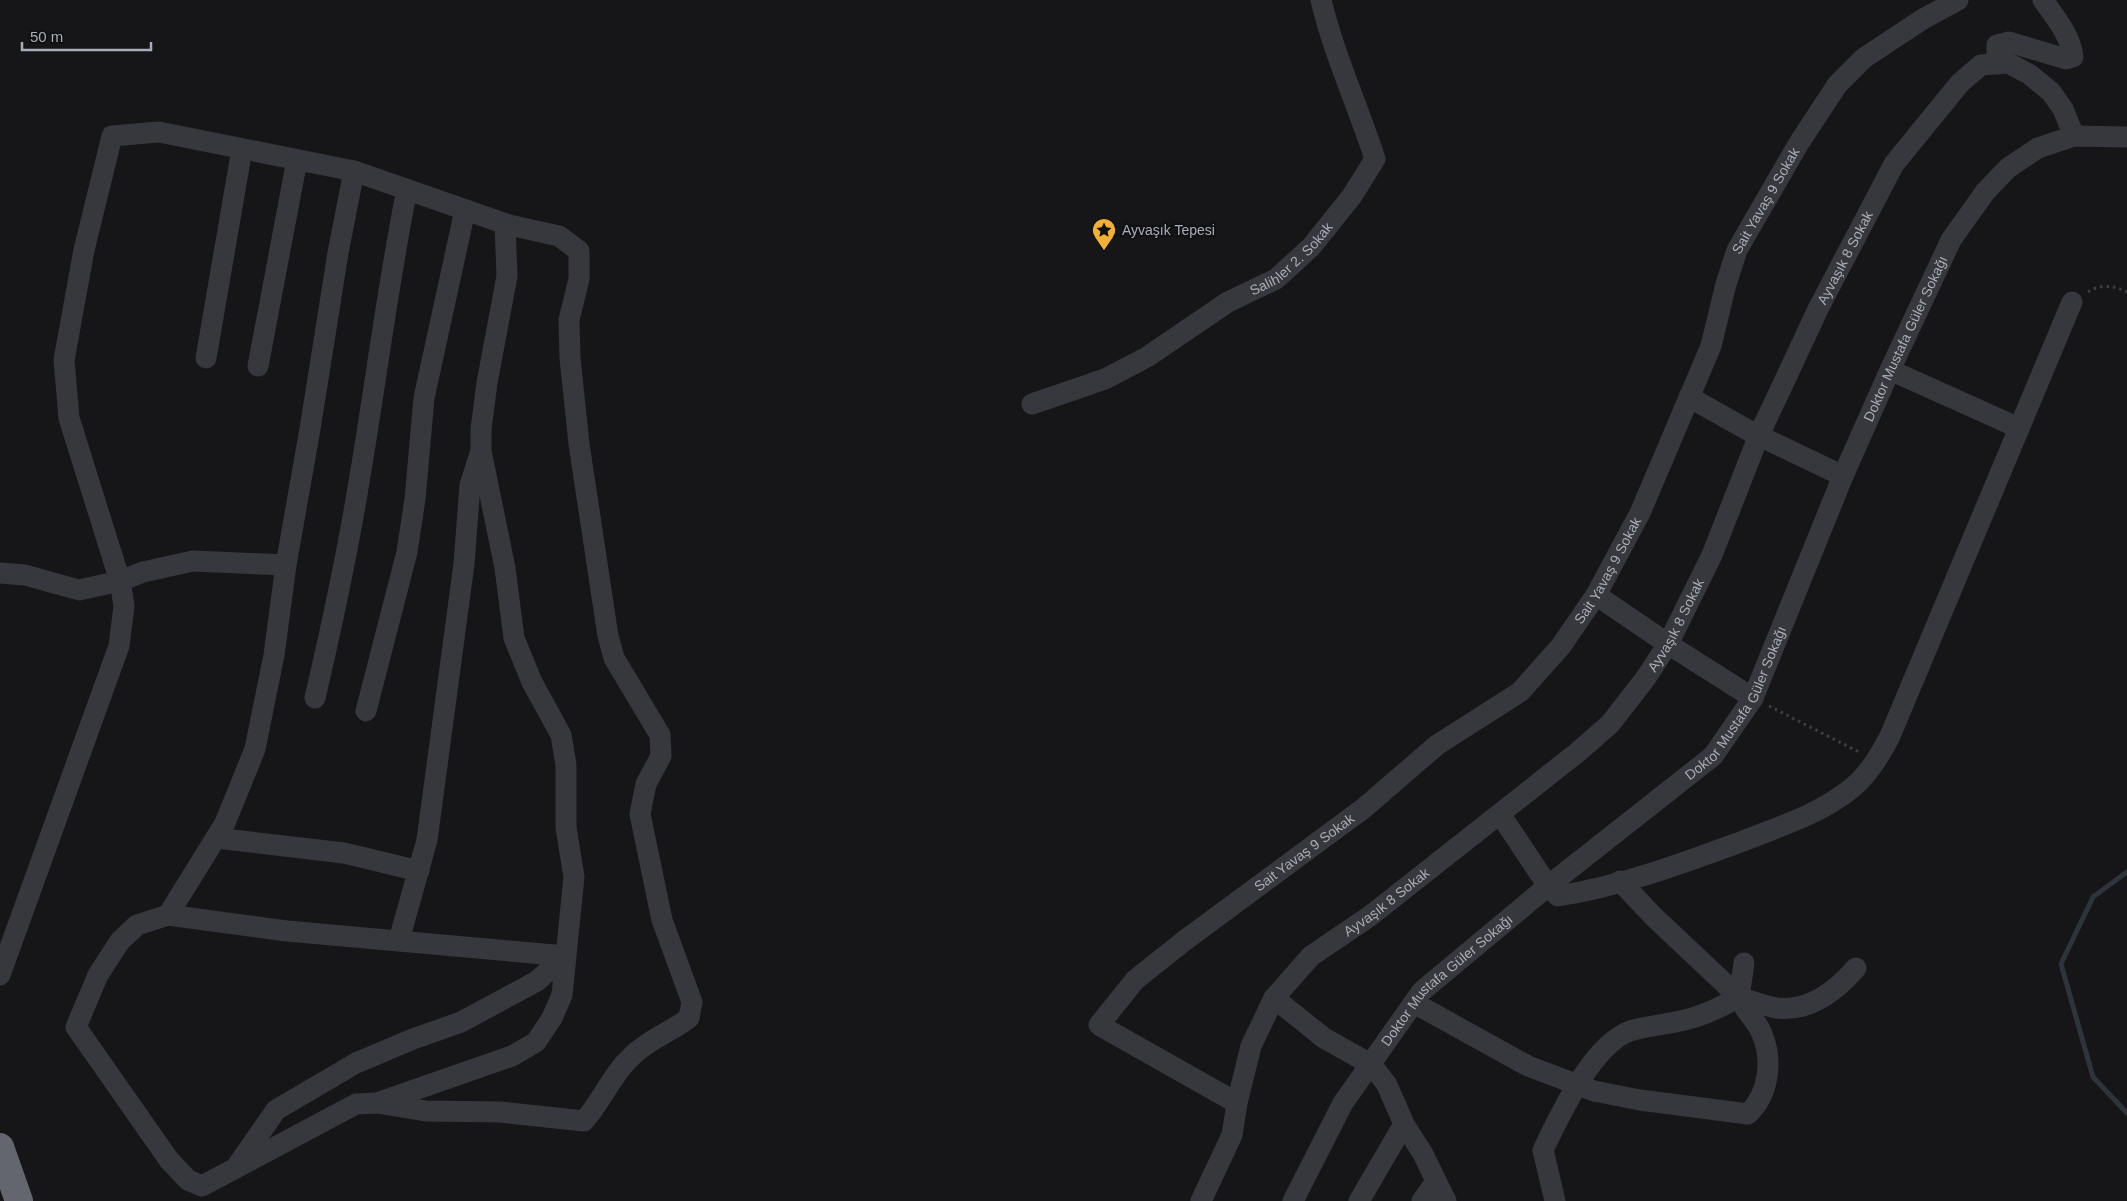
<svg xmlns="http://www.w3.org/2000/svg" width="2127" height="1201" viewBox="0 0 2127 1201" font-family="Helvetica,sans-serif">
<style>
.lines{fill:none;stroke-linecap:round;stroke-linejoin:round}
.stream{stroke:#2c353c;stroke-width:5}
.path{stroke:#3d3f44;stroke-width:3;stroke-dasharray:2.5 4;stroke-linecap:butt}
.minor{stroke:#37383d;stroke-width:21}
.highway{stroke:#63666e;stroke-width:28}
.labels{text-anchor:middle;stroke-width:4.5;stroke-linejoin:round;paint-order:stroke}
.street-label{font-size:14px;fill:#a8adb8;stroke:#111113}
.poi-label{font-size:14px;fill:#a8adb8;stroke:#111113;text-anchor:start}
</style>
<rect width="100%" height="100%" fill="#161618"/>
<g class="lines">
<path class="stream" d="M 2127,872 L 2093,897 L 2061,964 L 2093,1077 L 2127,1113"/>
<path class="path" d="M 2088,292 C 2100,284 2114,285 2127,292
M 1769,706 L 1859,752"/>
<g class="minor">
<path d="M 1997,64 L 1997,45 L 2009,42 L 2066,59 L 2073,57 C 2071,36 2055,17 2043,0"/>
<path d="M 206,358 L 242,149"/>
<path d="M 258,366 L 297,160"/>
<path d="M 1890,370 L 2019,428"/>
<path d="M 1689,397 L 1753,433 L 1843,476"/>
<path id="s1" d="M 1032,404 L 1105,379 L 1147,357 L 1228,302 L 1276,279 L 1311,247 L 1352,196 L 1375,159 C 1358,106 1334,55 1321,0"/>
<path d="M 0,573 L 25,575 L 79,590 L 120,581 L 143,572 L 193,561 L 286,565"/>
<path d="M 1596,595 L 1668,644 L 1753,698"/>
<path d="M 315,698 C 332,625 348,551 360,476 C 376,381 388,284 407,189"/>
<path d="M 366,711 L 407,552 L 415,499 L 424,398 L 465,210"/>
<path d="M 1500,814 L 1548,886 L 1558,896 C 1622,886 1683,863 1743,841 C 1781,826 1820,814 1852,788 C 1869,774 1880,755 1890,736 L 2072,302"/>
<path d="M 216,838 L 344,853 L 419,871"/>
<path d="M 168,915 L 225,823 L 255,749 L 274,655 L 286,565 L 310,429 L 338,253 L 354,171"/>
<path d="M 399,940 L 427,840 L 464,564 L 470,485 L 480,454"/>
<path d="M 0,975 L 119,646 L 124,606 L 120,581 L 69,418 L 64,360 L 84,250 L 112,136 L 159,132 L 354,171 L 509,225 L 559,236 L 579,251 L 579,279 L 569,320 L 570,358 L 579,444 L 608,636 L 614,658 L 660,735 L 661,756 L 646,784 L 640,814 L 662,920 L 692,1002 L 689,1018 C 671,1032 649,1039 632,1056 C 612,1074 602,1101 584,1121 L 500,1112 L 426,1111 L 377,1103 L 356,1104 L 202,1186 L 188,1180 L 169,1160 L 76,1027 L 98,975 L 120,941 L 137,925 L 168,915 L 287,931 L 565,956"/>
<path d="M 1739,997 L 1744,963"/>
<path d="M 1274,998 L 1324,1038 L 1372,1065 L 1387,1085 L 1404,1124 L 1423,1154 L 1446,1201"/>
<path d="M 1414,1003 L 1528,1066 L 1594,1091 L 1640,1100 L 1748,1114 C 1769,1094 1773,1060 1762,1034 C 1757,1020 1744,1011 1739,997 L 1653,916 L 1620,881"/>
<path d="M 380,1102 L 512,1056 L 536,1042 L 552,1018 L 562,995 L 574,877 L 566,827 L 566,765 L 561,735 L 532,682 L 514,638 L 505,568 L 481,451 L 481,429 L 487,383 L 507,276 L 505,224"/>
<path id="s2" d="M 1237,1103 L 1099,1025 L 1135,980 L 1184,941 L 1364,808 L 1437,745 L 1520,692 L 1561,646 L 1596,595 L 1640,513 L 1711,346 L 1726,284 L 1737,250 L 1799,143 L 1837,85 L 1864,58 L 1923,19 L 1958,0"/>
<path d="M 237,1166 L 276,1110 L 356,1063 L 413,1039 L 461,1022 L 537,981 L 565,956"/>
<path id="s3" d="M 1201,1201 L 1232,1135 L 1237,1103 L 1251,1046 L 1274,998 L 1311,956 L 1370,916 L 1578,752 L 1610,724 L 1645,679 L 1668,644 L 1712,555 L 1759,435 L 1784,382 L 1818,309 L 1894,164 L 1960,83 L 1981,65 L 2008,63 L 2029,74 L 2051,92 L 2063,109 L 2074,136"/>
<path id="s4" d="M 1293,1201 L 1343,1103 L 1422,991 L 1548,886 L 1713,756 L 1753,698 L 1843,476 L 1890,370 L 1951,240 L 1985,192 L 2008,168 L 2038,148 L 2074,136 L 2127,137"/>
<path d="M 1359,1201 L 1404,1124"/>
<path d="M 1422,1201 L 1436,1181"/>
<path d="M 1555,1201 L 1543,1150 C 1560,1115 1592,1045 1630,1031 C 1653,1024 1679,1024 1701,1015 C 1714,1011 1727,1003 1739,997 C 1752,1001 1764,1006 1777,1008 C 1810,1012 1836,991 1856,968"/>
</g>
<path class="highway" d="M 0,1147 L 19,1201"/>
</g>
<defs>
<g id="sight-pin" transform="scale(1.25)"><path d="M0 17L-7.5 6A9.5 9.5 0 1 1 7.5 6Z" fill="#f2b134" stroke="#111113"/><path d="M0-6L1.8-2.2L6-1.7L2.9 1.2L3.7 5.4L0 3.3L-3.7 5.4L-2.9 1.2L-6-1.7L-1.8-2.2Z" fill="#111"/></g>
</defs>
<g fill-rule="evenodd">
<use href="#sight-pin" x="1104" y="230"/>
</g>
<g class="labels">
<g class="street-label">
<text dy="5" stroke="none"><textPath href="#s2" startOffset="1252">Sait Yavaş 9 Sokak</textPath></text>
<text dy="5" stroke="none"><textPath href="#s1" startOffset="300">Salihler 2. Sokak</textPath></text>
<text dy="5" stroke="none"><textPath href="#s3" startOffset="1176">Ayvaşık 8 Sokak</textPath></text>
<text dy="5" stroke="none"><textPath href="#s4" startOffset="1082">Doktor Mustafa Güler Sokağı</textPath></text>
<text dy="5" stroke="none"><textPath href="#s2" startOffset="848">Sait Yavaş 9 Sokak</textPath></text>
<text dy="5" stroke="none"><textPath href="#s3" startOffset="771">Ayvaşık 8 Sokak</textPath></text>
<text dy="5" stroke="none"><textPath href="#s4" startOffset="678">Doktor Mustafa Güler Sokağı</textPath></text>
<text dy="5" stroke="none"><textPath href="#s2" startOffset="428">Sait Yavaş 9 Sokak</textPath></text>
<text dy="5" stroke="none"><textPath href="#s3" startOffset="366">Ayvaşık 8 Sokak</textPath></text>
<text dy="5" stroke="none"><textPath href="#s4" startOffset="272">Doktor Mustafa Güler Sokağı</textPath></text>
</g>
<g class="poi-label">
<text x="1122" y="235">Ayvaşık Tepesi</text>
</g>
</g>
<path d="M22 42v8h129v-8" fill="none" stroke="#a8adb8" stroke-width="2.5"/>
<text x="30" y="42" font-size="15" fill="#a8adb8" stroke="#111113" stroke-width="4" paint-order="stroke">50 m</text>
</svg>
